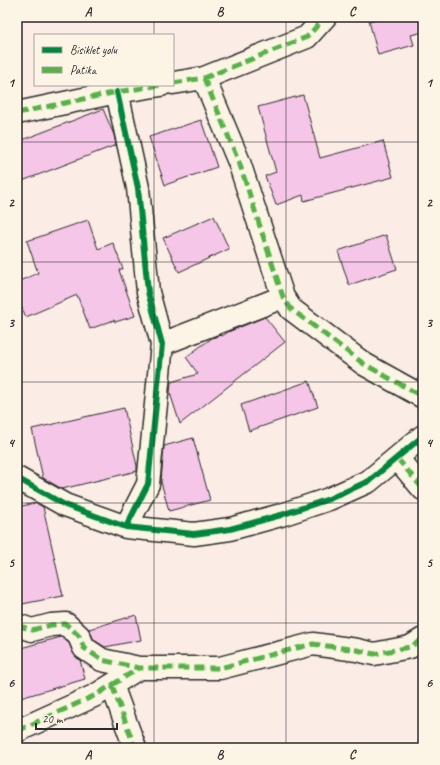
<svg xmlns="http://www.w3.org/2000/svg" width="440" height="765" viewBox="0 0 440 765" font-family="Caveat,sans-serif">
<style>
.building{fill:#f5c6e8;stroke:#2b2b2b}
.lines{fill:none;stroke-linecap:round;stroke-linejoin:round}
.minor-casing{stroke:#2b2b2b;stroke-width:25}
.minor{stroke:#fcf5e5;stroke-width:22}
.quiet{stroke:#56b246;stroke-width:5;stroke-dasharray:10 5;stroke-linecap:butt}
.cycleway-casing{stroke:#fcf5e5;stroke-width:8}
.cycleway{stroke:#00873e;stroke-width:6}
.grid{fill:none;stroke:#2b2b2b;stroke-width:1;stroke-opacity:0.55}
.neatline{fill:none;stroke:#2b2b2b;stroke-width:1.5}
.grid-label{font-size:13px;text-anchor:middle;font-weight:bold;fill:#2b2b2b}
</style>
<rect width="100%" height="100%" fill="#fbece6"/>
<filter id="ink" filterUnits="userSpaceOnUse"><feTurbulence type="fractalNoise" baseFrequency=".025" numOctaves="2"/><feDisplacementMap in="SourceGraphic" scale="8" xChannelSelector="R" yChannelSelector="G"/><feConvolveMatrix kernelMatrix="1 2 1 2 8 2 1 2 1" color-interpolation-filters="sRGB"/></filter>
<g filter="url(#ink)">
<path class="building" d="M 384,17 L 423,17 L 423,32 L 411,35 L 414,45 L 378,55 L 369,21 Z
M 303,95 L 320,158 L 383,141 L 393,177 L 304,201 L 303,195 L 276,205 L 265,176 L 276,172 L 258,107 Z
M 103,109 L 114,135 L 116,145 L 17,183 L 17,142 Z
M 201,120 L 217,167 L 165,185 L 149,137 Z
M 214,216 L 229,249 L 179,272 L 163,238 Z
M 88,220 L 98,249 L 113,243 L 123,269 L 119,270 L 135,316 L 115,322 L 114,320 L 90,329 L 77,295 L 26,317 L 17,297 L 17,282 L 38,273 L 27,241 Z
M 386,235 L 397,269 L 349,285 L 338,251 Z
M 265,317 L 285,342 L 180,424 L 170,393 L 171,382 L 198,374 L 186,357 L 212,338 L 221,335 L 222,336 L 228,332 Z
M 309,381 L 318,407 L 249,431 L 241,405 Z
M 124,408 L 137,466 L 137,471 L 62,489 L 43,478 L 32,429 Z
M 193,438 L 210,500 L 169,511 L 161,482 L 164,446 Z
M 36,503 L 43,507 L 63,596 L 17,605 L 17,507 Z
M 136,615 L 141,640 L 105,647 L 94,640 L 89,629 Z
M 61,637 L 69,643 L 73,653 L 80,660 L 85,679 L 17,699 L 17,649 Z"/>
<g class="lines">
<g class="minor-casing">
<path id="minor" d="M 204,78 L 239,162 L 283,297 L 291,309 L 364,364 L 423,397
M 173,83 L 204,78 L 307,37 L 325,17
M 117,92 L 138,188 L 148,292 L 162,344 L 148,484 L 126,527
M 17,113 L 117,92 L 161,85
M 162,344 L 283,297
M 397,458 L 423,489
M 17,478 L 65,505 L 126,527 L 194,534 L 230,529 L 281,515 L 329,499 L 369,481 L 423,436
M 17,625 L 32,630 L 51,625 L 66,624 L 79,636 L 84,648 L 102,660 L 139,668 L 220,668 L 313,644 L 357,650 L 374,654 L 410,647 L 423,639
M 112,685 L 135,748
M 17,731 L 96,695 L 139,668"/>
</g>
<use href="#minor" class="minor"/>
<path class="quiet" d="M 204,78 L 239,162 L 283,297 L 291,309 L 364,364 L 423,397
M 173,83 L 204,78 L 307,37 L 325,17
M 17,113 L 117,92 L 161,85
M 397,458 L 423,489
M 17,625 L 32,630 L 51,625 L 66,624 L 79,636 L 84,648 L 102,660 L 139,668 L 220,668 L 313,644 L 357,650 L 374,654 L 410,647 L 423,639
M 112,685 L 135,748
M 17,731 L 96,695 L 139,668"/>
<g class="cycleway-casing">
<path id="cycleway" d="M 117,92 L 138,188 L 148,292 L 162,344 L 148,484 L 126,527
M 17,478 L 65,505 L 126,527 L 194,534 L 230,529 L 281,515 L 329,499 L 369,481 L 423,436"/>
</g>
<use href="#cycleway" class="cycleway"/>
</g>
</g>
<path class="grid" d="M 154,17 L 154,35M 286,17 L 286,748M 154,85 L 154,748M 17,142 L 423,142M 17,262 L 423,262M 17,382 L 423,382M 17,503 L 423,503M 17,623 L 423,623"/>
<rect width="440" height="765" fill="none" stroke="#fcf5e5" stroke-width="44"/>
<rect x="34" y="34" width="140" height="52" fill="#fcf5e5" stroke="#a8a49b"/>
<rect x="42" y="47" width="20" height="6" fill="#00873e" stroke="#a8a49b"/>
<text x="70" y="54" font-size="12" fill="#2b2b2b">Bisiklet yolu</text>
<rect x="42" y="67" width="20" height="6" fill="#56b246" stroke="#a8a49b"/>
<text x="70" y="74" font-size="12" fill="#2b2b2b">Patika</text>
<path d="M36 723v6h81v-6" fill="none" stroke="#2b2b2b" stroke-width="2"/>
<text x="42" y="723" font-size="12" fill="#2b2b2b" stroke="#fcf5e5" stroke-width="3" paint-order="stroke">20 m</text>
<rect x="22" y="22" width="396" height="721" class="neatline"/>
<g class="grid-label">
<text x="88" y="16">A</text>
<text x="220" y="16">B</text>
<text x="352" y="16">C</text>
<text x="11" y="87">1</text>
<text x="429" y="87">1</text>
<text x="11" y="207">2</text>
<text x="429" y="207">2</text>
<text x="11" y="327">3</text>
<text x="429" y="327">3</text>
<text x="11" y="447">4</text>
<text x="429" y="447">4</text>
<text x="11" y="567">5</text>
<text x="429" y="567">5</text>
<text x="11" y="687">6</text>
<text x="429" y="687">6</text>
<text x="88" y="759">A</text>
<text x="220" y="759">B</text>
<text x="352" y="759">C</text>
</g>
</svg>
